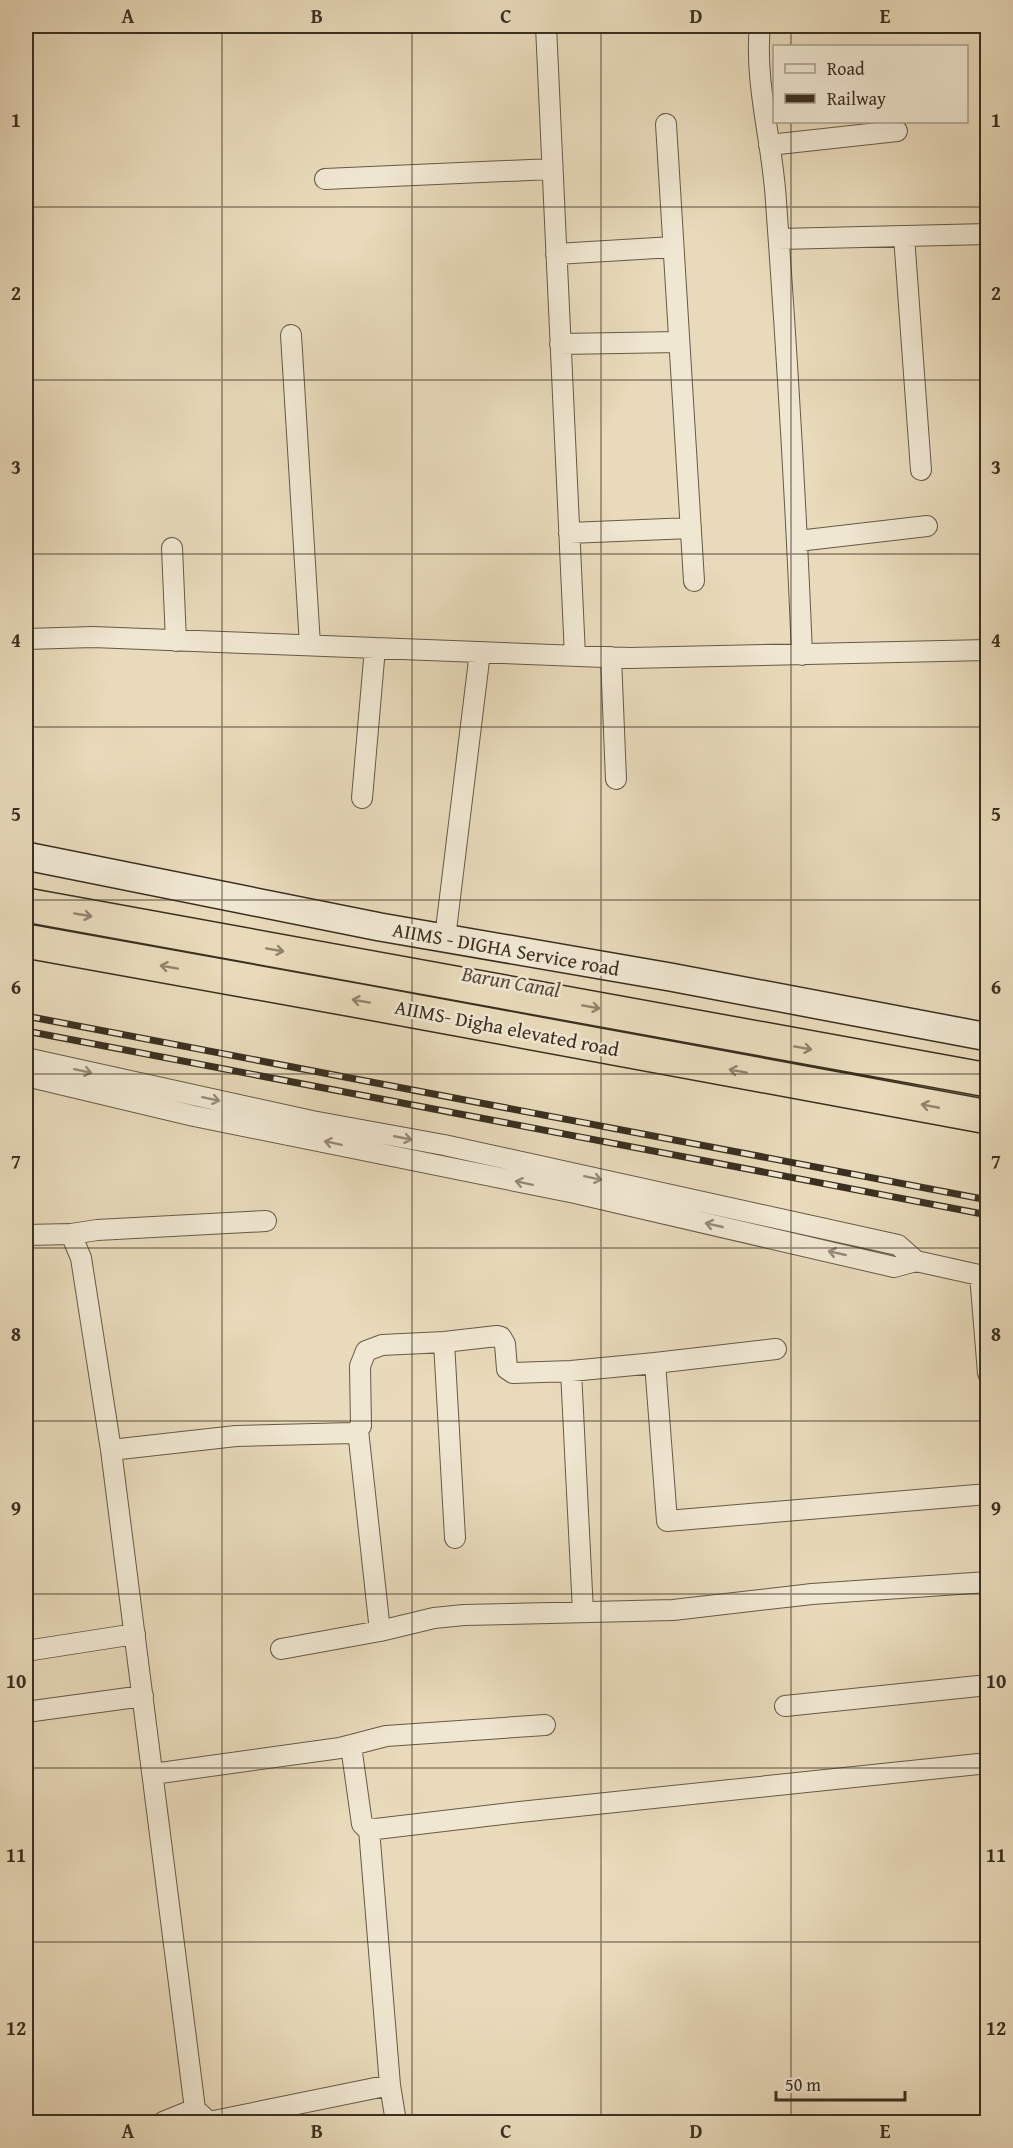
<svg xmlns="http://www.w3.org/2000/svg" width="1013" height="2148" viewBox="0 0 1013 2148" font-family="'Gentium Book Plus',serif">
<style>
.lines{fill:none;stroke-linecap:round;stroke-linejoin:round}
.street-casing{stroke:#665a46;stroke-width:22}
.secondary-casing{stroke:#3a2f20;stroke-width:30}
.highway-casing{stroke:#3a2f20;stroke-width:36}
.street{stroke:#f0e7d2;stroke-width:20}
.secondary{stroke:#f0e7d2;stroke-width:27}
.highway{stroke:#e8daba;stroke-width:33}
.rail-casing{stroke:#3a2f20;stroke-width:7}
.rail{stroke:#f0e7d2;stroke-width:4.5;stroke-dasharray:14;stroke-linecap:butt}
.oneway{stroke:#91846d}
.oneway2{stroke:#958b79}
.grid{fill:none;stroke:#3a2f20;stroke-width:1.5;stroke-opacity:0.55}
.labels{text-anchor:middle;stroke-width:5;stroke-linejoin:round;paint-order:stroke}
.street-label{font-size:20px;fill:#3a2f20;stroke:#f0e7d2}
.water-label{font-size:21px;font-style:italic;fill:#574b3a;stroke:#f0e7d2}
.neatline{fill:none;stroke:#3a2f20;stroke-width:2}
.grid-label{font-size:20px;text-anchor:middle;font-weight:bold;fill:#3a2f20}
</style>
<rect width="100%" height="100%" fill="#e8daba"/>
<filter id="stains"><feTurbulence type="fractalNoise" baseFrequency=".00333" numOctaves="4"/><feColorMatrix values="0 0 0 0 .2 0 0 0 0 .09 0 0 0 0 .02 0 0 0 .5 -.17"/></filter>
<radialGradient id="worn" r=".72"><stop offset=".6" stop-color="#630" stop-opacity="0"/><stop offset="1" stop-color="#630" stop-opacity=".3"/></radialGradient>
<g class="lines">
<g class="street-casing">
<path id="street" d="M 546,26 L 575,656
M 760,26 C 754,83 773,144 776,202 C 787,353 796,504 802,655
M 666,124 L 694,581
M 769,145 L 897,131
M 325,179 L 551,169
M 904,236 L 921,470
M 779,239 L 988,234
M 556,254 L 673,247
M 291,335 L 310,645
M 560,344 L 679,342
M 569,533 L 691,528
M 798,541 L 927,526
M 172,548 L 176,641
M 26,639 L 93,637 L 630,658 L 988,650
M 611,657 L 616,779
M 362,798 L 375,648
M 445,938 L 480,652
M 26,1058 L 312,1121 L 444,1145 L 898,1245 L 916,1261
M 26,1076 L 194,1116 L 575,1193 L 894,1267 L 916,1261 L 988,1277
M 71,1234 L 97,1230 L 266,1221
M 26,1235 L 71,1234 L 81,1258 L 111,1450 L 195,2109 L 209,2122 L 390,2085 L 396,2122
M 980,1275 L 988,1373
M 444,1342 L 455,1538
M 655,1363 L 776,1349
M 571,1371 L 583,1612
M 358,1430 L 380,1631
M 111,1450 L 236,1436 L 354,1433 L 361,1426 L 360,1366 L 366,1351 L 382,1345 L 444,1342 L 497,1336 L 501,1337 L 505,1344 L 507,1369 L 513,1373 L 571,1371 L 655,1363 L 667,1521 L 988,1494
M 281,1649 L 380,1631 L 434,1618 L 464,1615 L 673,1610 L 812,1594 L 988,1582
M 26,1651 L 135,1634
M 785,1706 L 988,1685
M 26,1712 L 143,1696
M 351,1746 L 362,1824 L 366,1828 L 376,1829 L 520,1812 L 988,1763
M 153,1774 L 340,1748 L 386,1736 L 545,1725
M 369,1829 L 390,2085
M 163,2122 L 195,2109"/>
</g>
<g class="secondary-casing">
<path id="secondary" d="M 26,856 L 380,927 L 670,977 L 988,1037"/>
</g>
<g class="highway-casing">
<path id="highway" d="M 26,905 C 346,963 666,1024 988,1080
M 26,941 L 365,1002 L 988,1117"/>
</g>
<use href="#street" class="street"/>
<use href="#secondary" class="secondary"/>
<use href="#highway" class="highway"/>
<g class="rail-casing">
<path id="rail" d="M 26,1016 L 988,1200
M 26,1031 L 988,1215"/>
</g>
<use href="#rail" class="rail"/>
</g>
<defs><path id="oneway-shaft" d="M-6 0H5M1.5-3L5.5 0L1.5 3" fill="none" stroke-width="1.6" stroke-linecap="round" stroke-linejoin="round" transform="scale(1.5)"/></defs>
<g class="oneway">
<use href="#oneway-shaft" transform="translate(83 915) rotate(10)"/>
<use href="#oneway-shaft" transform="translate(275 950) rotate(10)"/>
<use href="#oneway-shaft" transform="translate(169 967) rotate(-170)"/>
<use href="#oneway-shaft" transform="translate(361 1001) rotate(-170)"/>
<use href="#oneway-shaft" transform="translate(591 1007) rotate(10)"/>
<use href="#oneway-shaft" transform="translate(803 1048) rotate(10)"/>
<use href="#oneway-shaft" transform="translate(738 1071) rotate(-170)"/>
<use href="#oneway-shaft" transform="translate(930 1106) rotate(-169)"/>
</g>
<g class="oneway2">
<use href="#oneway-shaft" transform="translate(83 1071) rotate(12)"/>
<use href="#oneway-shaft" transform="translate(211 1099) rotate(12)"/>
<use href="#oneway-shaft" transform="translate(403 1138) rotate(11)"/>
<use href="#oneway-shaft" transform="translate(333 1143) rotate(-168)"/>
<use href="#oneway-shaft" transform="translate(593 1178) rotate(12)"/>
<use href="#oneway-shaft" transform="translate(524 1183) rotate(-168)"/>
<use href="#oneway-shaft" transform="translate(714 1225) rotate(-167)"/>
<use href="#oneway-shaft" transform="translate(837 1253) rotate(-167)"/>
</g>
<path class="grid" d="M 222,26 L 222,2122M 412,26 L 412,2122M 601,26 L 601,2122M 791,26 L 791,46M 791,122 L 791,2122M 26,207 L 988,207M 26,380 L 988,380M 26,554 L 988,554M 26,727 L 988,727M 26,900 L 988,900M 26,1074 L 988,1074M 26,1248 L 988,1248M 26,1421 L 988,1421M 26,1594 L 988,1594M 26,1768 L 988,1768M 26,1942 L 988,1942"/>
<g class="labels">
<g class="street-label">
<text transform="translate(506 949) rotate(10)" y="7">AIIMS - DIGHA Service road</text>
<text transform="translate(507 1028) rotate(11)" y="7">AIIMS- Digha elevated road</text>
</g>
<g class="water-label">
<text transform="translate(511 982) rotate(10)" y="7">Barun Canal</text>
</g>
</g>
<rect width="1013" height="2148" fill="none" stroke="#e8daba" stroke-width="66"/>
<rect x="773" y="45" width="195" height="78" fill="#f0e7d2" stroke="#a79d8b" stroke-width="1.5"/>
<rect x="785" y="64" width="30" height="9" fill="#f0e7d2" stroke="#a79d8b" stroke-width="1.5"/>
<text x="827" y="75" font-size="18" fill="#3a2f20">Road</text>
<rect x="785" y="94" width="30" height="9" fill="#3a2f20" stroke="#a79d8b" stroke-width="1.5"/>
<text x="827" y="105" font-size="18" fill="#3a2f20">Railway</text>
<path d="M776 2091v9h129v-9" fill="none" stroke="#3a2f20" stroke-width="3"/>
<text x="785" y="2091" font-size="18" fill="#3a2f20" stroke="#f0e7d2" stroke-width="4.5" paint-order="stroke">50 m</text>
<rect x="33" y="33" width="947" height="2082" class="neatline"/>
<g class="grid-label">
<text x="128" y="23">A</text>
<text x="317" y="23">B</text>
<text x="506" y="23">C</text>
<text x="696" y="23">D</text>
<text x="885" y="23">E</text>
<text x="16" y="127">1</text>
<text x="996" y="127">1</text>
<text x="16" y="300">2</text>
<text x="996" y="300">2</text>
<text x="16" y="474">3</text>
<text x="996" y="474">3</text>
<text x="16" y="647">4</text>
<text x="996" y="647">4</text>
<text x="16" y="821">5</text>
<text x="996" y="821">5</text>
<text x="16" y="994">6</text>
<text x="996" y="994">6</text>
<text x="16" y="1168">7</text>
<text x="996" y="1168">7</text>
<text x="16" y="1341">8</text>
<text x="996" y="1341">8</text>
<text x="16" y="1515">9</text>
<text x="996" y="1515">9</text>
<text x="16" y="1688">10</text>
<text x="996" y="1688">10</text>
<text x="16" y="1862">11</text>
<text x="996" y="1862">11</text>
<text x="16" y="2035">12</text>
<text x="996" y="2035">12</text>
<text x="128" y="2138">A</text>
<text x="317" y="2138">B</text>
<text x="506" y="2138">C</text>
<text x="696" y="2138">D</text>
<text x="885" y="2138">E</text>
</g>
<rect width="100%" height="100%" filter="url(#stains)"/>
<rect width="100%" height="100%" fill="url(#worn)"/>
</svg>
